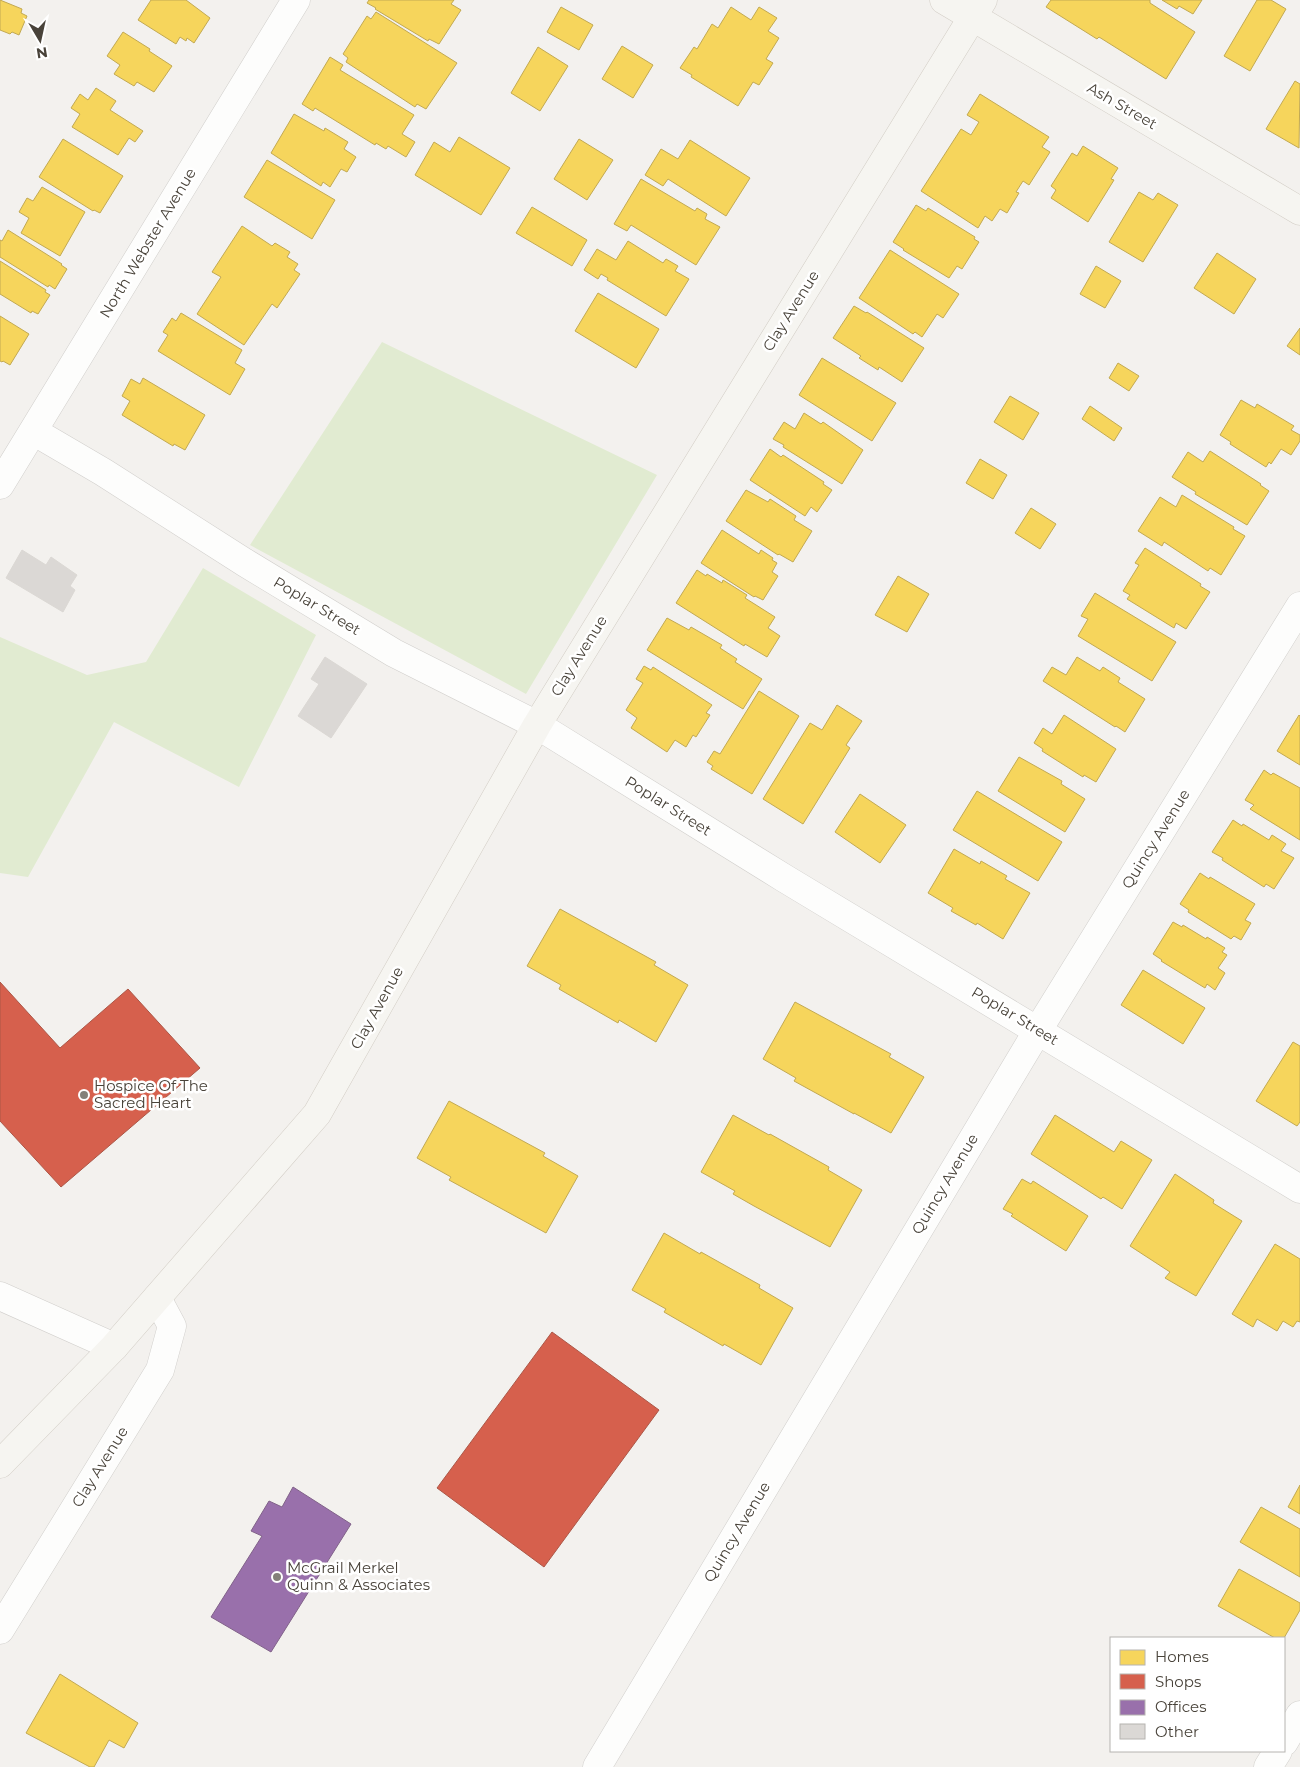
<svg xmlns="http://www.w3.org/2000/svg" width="1300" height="1767" viewBox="0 0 1300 1767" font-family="Montserrat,sans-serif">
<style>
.green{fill:#e1ebd1}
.homes{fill:#f6d55c;stroke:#c2a952}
.shops{fill:#d6604d;stroke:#ac5747}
.offices{fill:#9970ab;stroke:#816289}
.building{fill:#dbd8d5;stroke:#dbd8d4}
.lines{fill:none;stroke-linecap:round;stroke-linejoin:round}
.street-casing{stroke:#d1cfcc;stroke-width:29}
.secondary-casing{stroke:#d2cdc5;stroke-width:29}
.street{stroke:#fdfdfc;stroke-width:28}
.secondary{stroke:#f6f5f1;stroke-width:28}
.poi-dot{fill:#848079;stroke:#fff;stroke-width:2}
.labels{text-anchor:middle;stroke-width:5;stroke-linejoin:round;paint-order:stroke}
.street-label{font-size:15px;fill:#49433a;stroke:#fff}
.poi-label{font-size:15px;fill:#49433a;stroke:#fff;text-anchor:start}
</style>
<rect width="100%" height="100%" fill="#f3f1ee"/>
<path class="green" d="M 382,342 L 657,475 L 526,694 L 250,545 Z
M 203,568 L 316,635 L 239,787 L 114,722 L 28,877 L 0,873 L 0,637 L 87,675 L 146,662 Z"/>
<path class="homes" d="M 0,0 L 22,9 L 21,13 L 27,16 L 19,35 L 12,32 L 10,34 L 0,30 Z
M 151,0 L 186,0 L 210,18 L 194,43 L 187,38 L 186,41 L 180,37 L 176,44 L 138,20 Z
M 369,0 L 454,0 L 451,4 L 461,10 L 439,44 L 429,39 L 428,41 L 375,9 L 376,8 L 367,3 Z
M 1051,0 L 1150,0 L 1150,3 L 1195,32 L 1166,79 L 1099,37 L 1097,39 L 1046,7 Z
M 1162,0 L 1202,0 L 1193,14 L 1179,6 L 1177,9 Z
M 1257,0 L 1271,0 L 1286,9 L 1250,71 L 1224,56 Z
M 561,7 L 593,25 L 579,50 L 547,32 Z
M 731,7 L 751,20 L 759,7 L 777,18 L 768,31 L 779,38 L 766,59 L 773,63 L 759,85 L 753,82 L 738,106 L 691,77 L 692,75 L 680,68 L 694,47 L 697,49 L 712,24 L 718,28 Z
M 376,12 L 457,63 L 426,109 L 417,104 L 415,107 L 346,62 L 348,58 L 343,54 L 367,16 L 371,19 Z
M 123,32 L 150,49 L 149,51 L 172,66 L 154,92 L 137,82 L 134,86 L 114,74 L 120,65 L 107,56 Z
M 622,46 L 653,65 L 633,98 L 602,79 Z
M 538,47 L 568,66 L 540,111 L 511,93 Z
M 330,57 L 343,65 L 340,70 L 414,115 L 402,134 L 415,142 L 406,157 L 388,146 L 386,149 L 376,143 L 375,145 L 315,108 L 313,111 L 302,104 Z
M 1295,81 L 1300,84 L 1299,148 L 1266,129 Z
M 96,88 L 116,101 L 110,110 L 143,131 L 135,142 L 129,138 L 118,155 L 72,127 L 80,114 L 71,108 L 80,94 L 88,100 Z
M 980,94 L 1049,137 L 1042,147 L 1050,152 L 1029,185 L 1023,181 L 1016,192 L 1019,193 L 1007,213 L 1000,209 L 992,221 L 985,216 L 978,228 L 921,191 L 961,129 L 971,135 L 979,122 L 967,115 Z
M 294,114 L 324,131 L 325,128 L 348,142 L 344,149 L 356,157 L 347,172 L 341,169 L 330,187 L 323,182 L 321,186 L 271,153 Z
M 459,137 L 510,168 L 481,215 L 415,175 L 434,142 L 450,152 Z
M 63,139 L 123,176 L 100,213 L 94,210 L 93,211 L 39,177 Z
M 579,139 L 613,160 L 587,200 L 554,179 Z
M 690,140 L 750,178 L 726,216 L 668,179 L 663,186 L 645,175 L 661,149 L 678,159 Z
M 1083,146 L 1118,168 L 1111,179 L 1114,180 L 1088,222 L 1051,198 L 1056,190 L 1051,186 L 1072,153 L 1077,156 Z
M 267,160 L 335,200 L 312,239 L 244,197 Z
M 641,179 L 695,211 L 697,208 L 707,214 L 705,219 L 720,227 L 696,265 L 631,225 L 627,231 L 614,224 Z
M 42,187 L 85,212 L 60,256 L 21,233 L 29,218 L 19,212 L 27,198 L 33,201 Z
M 1139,192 L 1153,200 L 1158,193 L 1178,205 L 1143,262 L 1109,242 Z
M 916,205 L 926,211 L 928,208 L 975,237 L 974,239 L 979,242 L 962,269 L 957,266 L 949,278 L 903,250 L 904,249 L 893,242 Z
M 532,207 L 587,240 L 572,266 L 516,233 Z
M 242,226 L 272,246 L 275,243 L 290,252 L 287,257 L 298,264 L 294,270 L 300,274 L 277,308 L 272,304 L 244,345 L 197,314 L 221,277 L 212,272 Z
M 8,230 L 62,264 L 61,265 L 67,269 L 55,289 L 49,285 L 48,287 L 0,257 L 0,240 L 2,241 Z
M 628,241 L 663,263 L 666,259 L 678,266 L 675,271 L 689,279 L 666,316 L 607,280 L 608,278 L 601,274 L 598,279 L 584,270 L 597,249 L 616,260 Z
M 890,250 L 959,294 L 943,318 L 937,314 L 922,337 L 915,332 L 913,334 L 859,298 Z
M 1217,253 L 1256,279 L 1234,314 L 1194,288 Z
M 0,261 L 46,290 L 45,292 L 50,295 L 38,314 L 32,311 L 31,313 L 0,294 Z
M 1096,266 L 1121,281 L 1105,308 L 1080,294 Z
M 598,293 L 659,329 L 636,368 L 575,331 Z
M 854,306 L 866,313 L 867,312 L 924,348 L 902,382 L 879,367 L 878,370 L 859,358 L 861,356 L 833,338 Z
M 181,313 L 242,350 L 235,363 L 245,369 L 230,395 L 158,351 L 168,335 L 163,332 L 172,318 L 176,321 Z
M 0,316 L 29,334 L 10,365 L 3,361 L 2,362 L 0,361 Z
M 1300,328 L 1300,355 L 1287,346 Z
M 822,358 L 896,403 L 872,441 L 799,395 Z
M 1118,363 L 1139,376 L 1129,391 L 1109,378 Z
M 143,378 L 205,415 L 185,450 L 174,444 L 173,446 L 122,415 L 130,401 L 122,396 L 131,379 L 140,384 Z
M 1010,396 L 1039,413 L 1023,440 L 994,422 Z
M 1241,400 L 1255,408 L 1257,404 L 1294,426 L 1291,430 L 1300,435 L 1300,441 L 1291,455 L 1281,449 L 1271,464 L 1269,462 L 1266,467 L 1230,444 L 1231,442 L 1220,435 Z
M 1090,406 L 1122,428 L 1114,441 L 1082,419 Z
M 804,413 L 821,424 L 823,422 L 863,450 L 842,484 L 783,447 L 784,445 L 773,439 L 784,422 L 795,429 Z
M 770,449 L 781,457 L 783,455 L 824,482 L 823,484 L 832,490 L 817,512 L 811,507 L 805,516 L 750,480 Z
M 1210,451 L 1261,484 L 1260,485 L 1269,491 L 1247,525 L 1195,494 L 1196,492 L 1172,477 L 1188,452 L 1203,462 Z
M 980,459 L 1007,475 L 993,499 L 966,483 Z
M 746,490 L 768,502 L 770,499 L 796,516 L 794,520 L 812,531 L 793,562 L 779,554 L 778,555 L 726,521 Z
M 1182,495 L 1234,527 L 1233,529 L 1245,536 L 1221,575 L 1210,568 L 1208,571 L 1164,542 L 1162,546 L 1138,531 L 1160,497 L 1176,507 Z
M 1031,508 L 1056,524 L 1040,549 L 1015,533 Z
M 722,530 L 759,554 L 761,550 L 773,558 L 772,560 L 777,563 L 772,572 L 778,576 L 763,600 L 755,596 L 754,597 L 701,563 Z
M 1145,548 L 1201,584 L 1200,586 L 1210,592 L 1186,629 L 1176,623 L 1174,628 L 1127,599 L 1130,595 L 1123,591 L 1139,565 L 1135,563 Z
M 697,570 L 706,576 L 707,574 L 722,583 L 723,580 L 747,595 L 745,598 L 775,617 L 768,628 L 780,636 L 767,657 L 745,644 L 744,646 L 676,603 Z
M 898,576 L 929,594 L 907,632 L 875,615 Z
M 1095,593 L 1176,642 L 1152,681 L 1078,636 L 1088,619 L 1081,616 Z
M 667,618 L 689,630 L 691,627 L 722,645 L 720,648 L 737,659 L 735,662 L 762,679 L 743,709 L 647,650 Z
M 1077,657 L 1100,671 L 1103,667 L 1120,678 L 1118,682 L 1145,699 L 1125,732 L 1116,726 L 1115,727 L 1043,681 L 1052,667 L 1066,675 Z
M 644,666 L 651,670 L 653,667 L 712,705 L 706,713 L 710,715 L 696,737 L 693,735 L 686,747 L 675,740 L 667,752 L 631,728 L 637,718 L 626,710 L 643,683 L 636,679 Z
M 759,691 L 799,716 L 752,794 L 711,769 L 713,766 L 707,762 L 714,751 L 720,754 Z
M 837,705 L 862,721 L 846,745 L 850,748 L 803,824 L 763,799 L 810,723 L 822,730 Z
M 1064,715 L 1116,749 L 1096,782 L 1084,775 L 1083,777 L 1042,751 L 1043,749 L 1034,743 L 1043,728 L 1052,734 Z
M 1299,715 L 1300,716 L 1300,765 L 1277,751 Z
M 1019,757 L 1062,781 L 1061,784 L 1085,799 L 1065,832 L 998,791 Z
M 1264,770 L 1271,775 L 1273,773 L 1300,788 L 1300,840 L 1250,809 L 1254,805 L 1245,800 Z
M 977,791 L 1062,842 L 1038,881 L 953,830 Z
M 860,794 L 906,825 L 880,863 L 835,832 Z
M 1233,820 L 1242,826 L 1243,824 L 1269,840 L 1272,835 L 1286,844 L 1281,851 L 1294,858 L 1274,889 L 1266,884 L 1264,887 L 1222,860 L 1223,858 L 1212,852 Z
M 954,849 L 980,864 L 981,861 L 1007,876 L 1005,879 L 1030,893 L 1003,939 L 977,923 L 976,925 L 951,911 L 953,908 L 928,893 Z
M 1200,873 L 1209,879 L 1210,877 L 1255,904 L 1245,920 L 1251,923 L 1241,940 L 1234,936 L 1231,939 L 1188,912 L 1189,910 L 1180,904 Z
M 560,909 L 656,962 L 654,965 L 688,985 L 656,1042 L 619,1020 L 618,1023 L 559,989 L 561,985 L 527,966 Z
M 1173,922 L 1182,927 L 1183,925 L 1206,939 L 1207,937 L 1225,948 L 1222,952 L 1227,955 L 1218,968 L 1225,973 L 1215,990 L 1207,984 L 1205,988 L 1161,961 L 1162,960 L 1153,954 Z
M 1143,970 L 1205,1008 L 1183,1044 L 1121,1005 Z
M 795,1002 L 891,1054 L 889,1057 L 924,1077 L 891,1133 L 854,1113 L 854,1114 L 794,1081 L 796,1078 L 763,1059 Z
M 1293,1042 L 1300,1046 L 1300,1122 L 1297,1126 L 1256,1101 Z
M 449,1101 L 545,1153 L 543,1156 L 578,1176 L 546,1233 L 449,1180 L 451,1177 L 417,1158 Z
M 733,1115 L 769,1135 L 770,1134 L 829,1167 L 828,1170 L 862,1190 L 830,1247 L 754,1206 L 733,1194 L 735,1191 L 701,1172 Z
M 1055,1115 L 1114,1152 L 1121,1141 L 1152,1160 L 1122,1209 L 1103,1197 L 1101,1199 L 1031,1154 Z
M 1175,1174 L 1214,1200 L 1213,1203 L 1242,1221 L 1196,1296 L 1165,1278 L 1170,1272 L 1130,1246 Z
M 1022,1179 L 1031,1184 L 1033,1181 L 1088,1216 L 1066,1251 L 1011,1216 L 1013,1214 L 1003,1209 Z
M 664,1233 L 700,1254 L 701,1252 L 760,1285 L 759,1288 L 793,1308 L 761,1365 L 724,1344 L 723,1346 L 664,1312 L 666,1309 L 632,1290 Z
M 1275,1244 L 1300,1259 L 1300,1322 L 1297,1321 L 1293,1327 L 1283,1321 L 1277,1331 L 1257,1319 L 1253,1327 L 1232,1314 Z
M 1300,1485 L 1300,1514 L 1288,1507 Z
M 1261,1507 L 1300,1529 L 1300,1577 L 1240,1542 Z
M 1239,1569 L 1300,1603 L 1300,1610 L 1284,1638 L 1275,1638 L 1218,1606 Z
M 60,1674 L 138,1723 L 124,1748 L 109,1740 L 94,1767 L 90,1767 L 26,1733 Z"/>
<path class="shops" d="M 0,982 L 60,1048 L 128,989 L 200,1068 L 61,1187 L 0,1121 Z
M 552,1332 L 659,1410 L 544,1567 L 437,1488 Z"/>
<path class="offices" d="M 293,1487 L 351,1524 L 271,1652 L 211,1617 L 262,1536 L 251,1531 L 269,1501 L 282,1507 Z"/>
<path class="building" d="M 22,550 L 46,565 L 51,557 L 77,575 L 70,586 L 75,590 L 63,612 L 6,578 Z
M 325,657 L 367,684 L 331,738 L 298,716 L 319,684 L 311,679 Z"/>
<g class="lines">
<g class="street-casing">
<path id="street" d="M 33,431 L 103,472 L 244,562 L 394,653 L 537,725 L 784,878 L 1300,1189
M 0,485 L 296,0
M 0,1296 L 114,1347
M 0,1630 L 160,1370 L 172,1326 L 157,1298
M 1284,1742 L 1300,1715
M 597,1767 L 1038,1030 L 1300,606
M 1268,1767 L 1278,1751"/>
</g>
<g class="secondary-casing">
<path id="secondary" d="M 944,0 L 1300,211
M 0,1464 L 114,1347 L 317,1114 L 537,725 L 983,0"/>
</g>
<use href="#street" class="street"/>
<use href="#secondary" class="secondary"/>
</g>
<g class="poi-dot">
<circle cx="84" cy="1095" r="5"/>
<circle cx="277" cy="1577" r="5"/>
</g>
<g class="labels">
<g class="street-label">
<text transform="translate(1122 106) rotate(30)" y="5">Ash Street</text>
<text transform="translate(148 243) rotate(-59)" y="5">North Webster Avenue</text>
<text transform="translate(791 311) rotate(-58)" y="5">Clay Avenue</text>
<text transform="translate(317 606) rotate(31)" y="5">Poplar Street</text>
<text transform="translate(579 656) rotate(-58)" y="5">Clay Avenue</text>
<text transform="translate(668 806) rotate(32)" y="5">Poplar Street</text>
<text transform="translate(1156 839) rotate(-58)" y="5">Quincy Avenue</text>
<text transform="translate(377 1008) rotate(-61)" y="5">Clay Avenue</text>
<text transform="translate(1015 1016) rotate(31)" y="5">Poplar Street</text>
<text transform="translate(945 1184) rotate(-59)" y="5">Quincy Avenue</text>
<text transform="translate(100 1467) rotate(-58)" y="5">Clay Avenue</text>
<text transform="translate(737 1532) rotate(-59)" y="5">Quincy Avenue</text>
</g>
<g class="poi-label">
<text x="94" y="1091">Hospice Of The<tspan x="94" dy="17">Sacred Heart</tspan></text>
<text x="287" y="1573">McGrail Merkel<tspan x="287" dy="17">Quinn &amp; Associates</tspan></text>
</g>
</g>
<rect x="1110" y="1637" width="175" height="115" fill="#ffffff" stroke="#b6b4b0"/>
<rect x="1120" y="1650" width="25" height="15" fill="#f6d55c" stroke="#b6b4b0"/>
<text x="1155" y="1662" font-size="15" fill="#49433a">Homes</text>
<rect x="1120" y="1674" width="25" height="15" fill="#d6604d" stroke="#b6b4b0"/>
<text x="1155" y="1687" font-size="15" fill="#49433a">Shops</text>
<rect x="1120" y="1700" width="25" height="15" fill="#9970ab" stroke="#b6b4b0"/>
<text x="1155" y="1712" font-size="15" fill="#49433a">Offices</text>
<rect x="1120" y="1724" width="25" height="15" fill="#dbd8d5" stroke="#b6b4b0"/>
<text x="1155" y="1737" font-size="15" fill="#49433a">Other</text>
<g transform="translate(40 40) rotate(171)" stroke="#ffffff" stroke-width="4" paint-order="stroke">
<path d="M0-4L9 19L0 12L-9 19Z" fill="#49433a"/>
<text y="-8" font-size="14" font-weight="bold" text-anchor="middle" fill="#49433a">N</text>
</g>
</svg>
